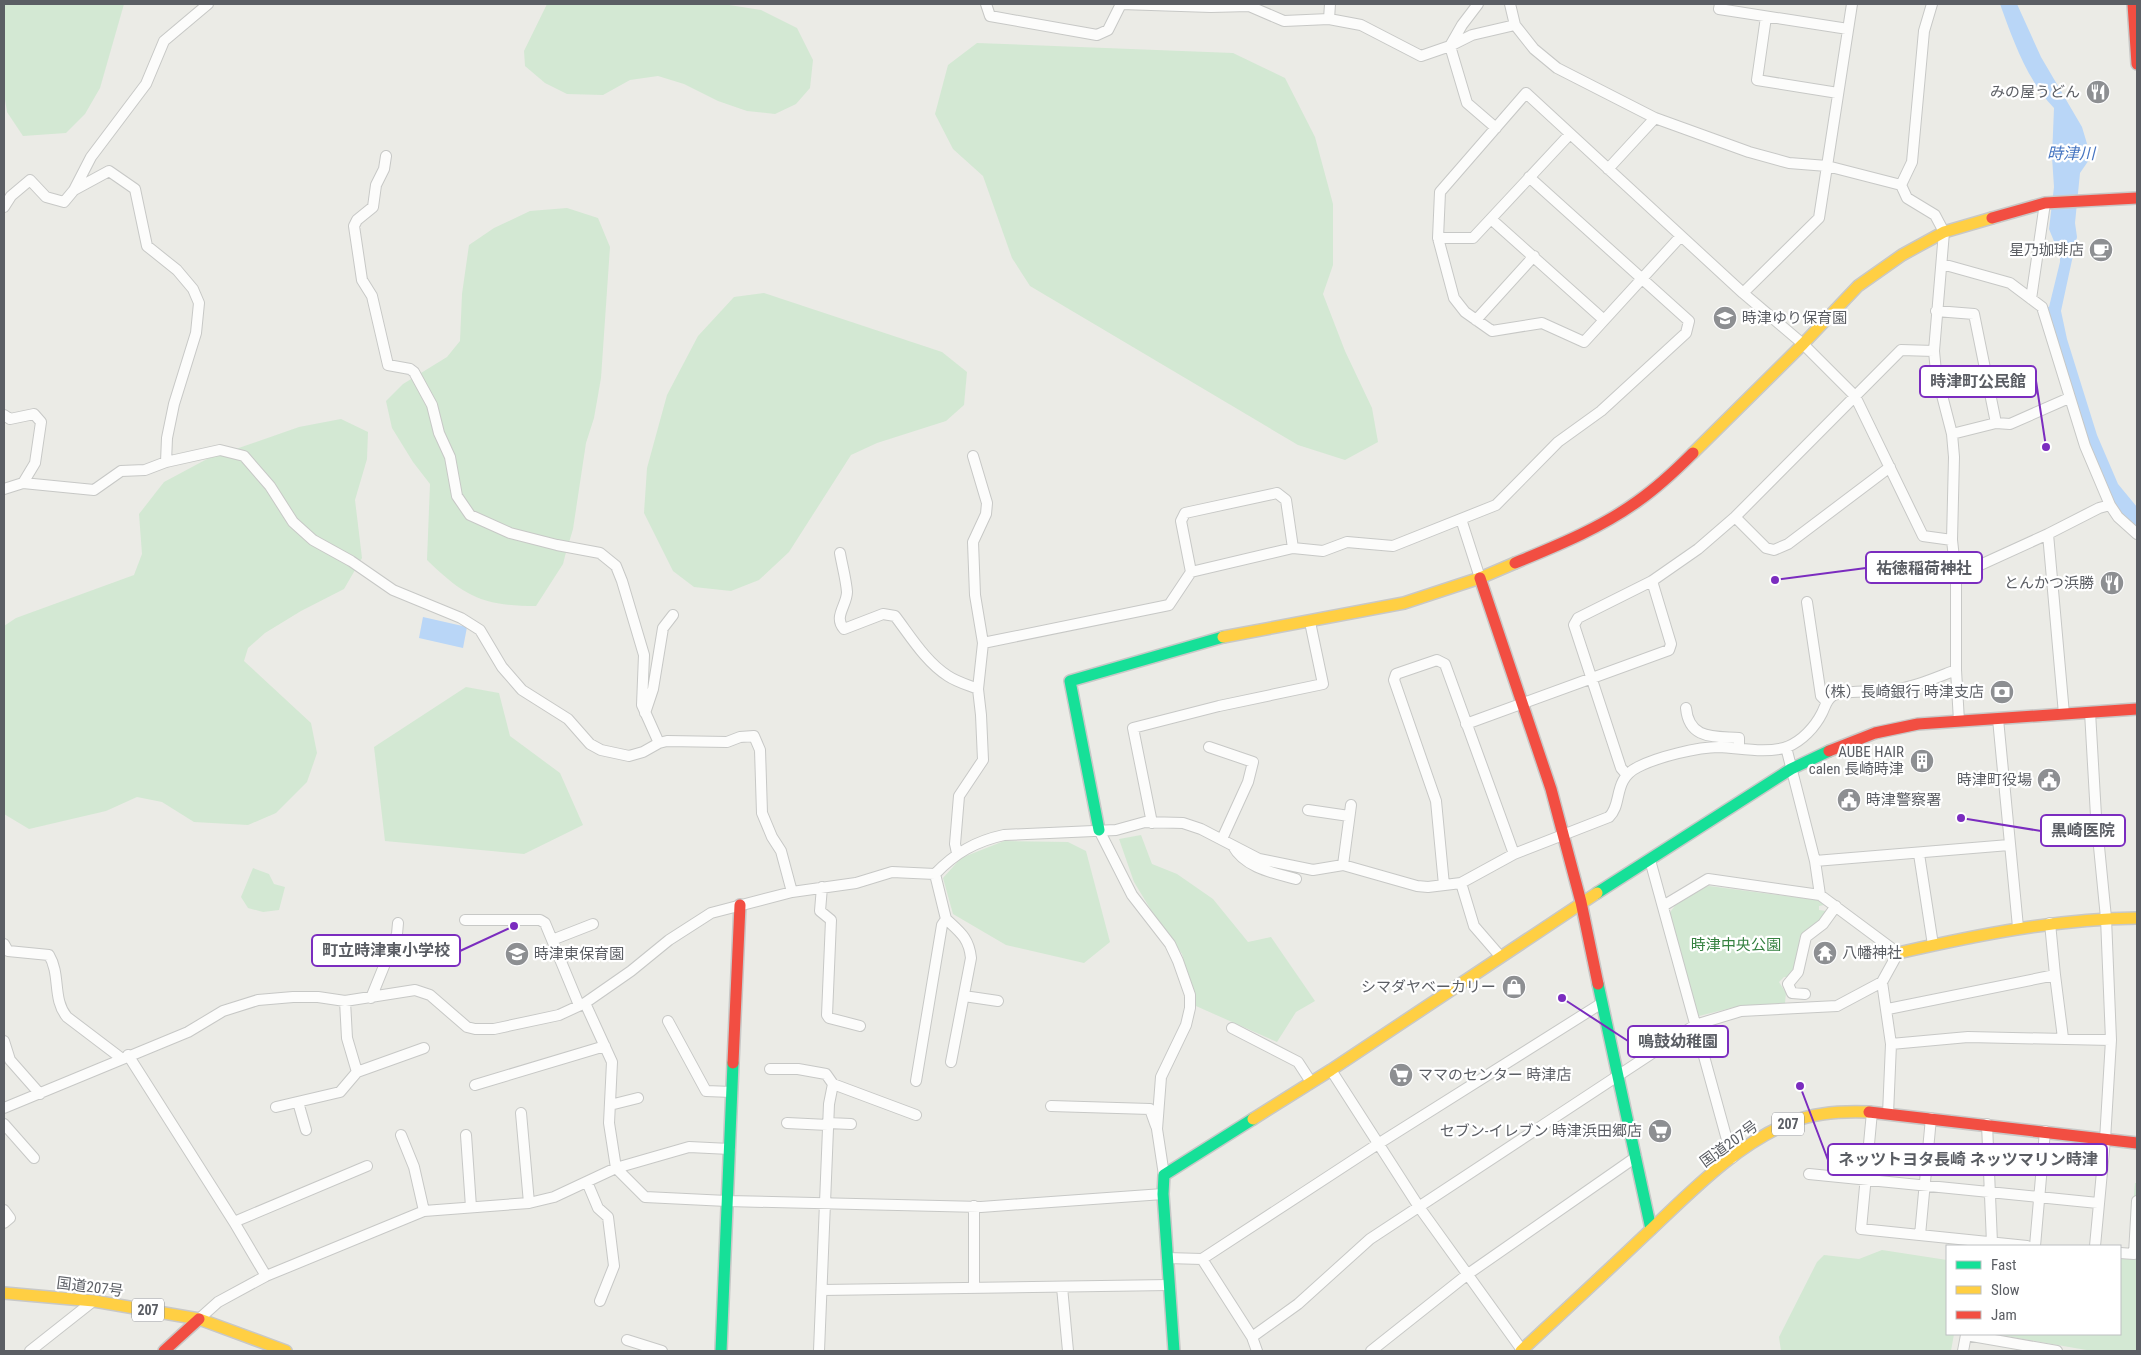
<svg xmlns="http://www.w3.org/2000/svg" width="2141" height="1355" viewBox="0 0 2141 1355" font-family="'Roboto Condensed','Noto Sans JP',sans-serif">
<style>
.green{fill:#d3e8d3}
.water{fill:#b9d6f7}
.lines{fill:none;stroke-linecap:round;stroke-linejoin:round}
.street-casing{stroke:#c7c8c6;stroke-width:12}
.fast-casing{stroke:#c8c8c7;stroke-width:14}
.slow-casing{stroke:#c8c8c7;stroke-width:14}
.jam-casing{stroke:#c8c8c7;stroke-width:14}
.street{stroke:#fcfcfb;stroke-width:10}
.fast{stroke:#16e098;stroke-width:11}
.slow{stroke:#ffcf43;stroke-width:11}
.jam{stroke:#f24e42;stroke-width:11}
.labels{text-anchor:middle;stroke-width:4.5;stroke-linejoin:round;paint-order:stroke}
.shield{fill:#fff;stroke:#8c8e92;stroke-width:1}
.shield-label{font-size:14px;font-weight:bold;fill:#5b5e64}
.poi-label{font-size:15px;fill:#5b5e64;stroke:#fff;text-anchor:end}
.park-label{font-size:15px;fill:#358140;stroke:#fff}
.street-label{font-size:15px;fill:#5b5e64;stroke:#fff}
.water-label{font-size:16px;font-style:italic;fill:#4675c1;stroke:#fff}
.leader{fill:none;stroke:#7b2cbf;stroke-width:2}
.callout-dot{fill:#7b2cbf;stroke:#fff;stroke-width:2}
.callout{fill:#fff;stroke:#7b2cbf;stroke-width:2}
.callout-label{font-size:16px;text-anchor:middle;font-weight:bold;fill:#5b5e64}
</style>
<rect width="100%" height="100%" fill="#ebebe6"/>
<path class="green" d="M 4,4 L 124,4 L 100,88 L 85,114 L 66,133 L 23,136 L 7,112 L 4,93 Z
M 547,4 L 723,4 L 761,10 L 797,28 L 813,60 L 810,88 L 796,104 L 775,114 L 747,111 L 718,101 L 684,84 L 658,76 L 630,80 L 603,95 L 567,94 L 545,83 L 525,66 L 524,51 Z
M 977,43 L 1233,53 L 1285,78 L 1315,137 L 1333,204 L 1333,265 L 1323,294 L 1345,351 L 1372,408 L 1378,442 L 1345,460 L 1298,445 L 1030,286 L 1012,258 L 983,176 L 953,149 L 935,114 L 948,65 Z
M 567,208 L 598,218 L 610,247 L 601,378 L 594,418 L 586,443 L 573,529 L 565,556 L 563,564 L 536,606 C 483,606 465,597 427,560 L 430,484 L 413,462 L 392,428 L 386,401 L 403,384 L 447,357 L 460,341 L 462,294 L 469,245 L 494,228 L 530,211 Z
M 764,293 L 942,352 L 967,372 L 964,405 L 946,421 L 877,443 L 851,455 L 789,552 L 759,580 L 731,591 L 694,587 L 673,571 L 644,513 L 647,468 L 667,395 L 698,336 L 734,297 Z
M 341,419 L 368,432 L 367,459 L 355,500 L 362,558 L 344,589 L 301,611 L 265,633 L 248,648 L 244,661 L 311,723 L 317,753 L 307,782 L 276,813 L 248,825 L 194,822 L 162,802 L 137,797 L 106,811 L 29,829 L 4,814 L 4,626 L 16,618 L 134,575 L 142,554 L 139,514 L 164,482 L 207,459 L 299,427 Z
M 466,687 L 499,693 L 510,736 L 560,773 L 583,825 L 524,854 L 385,841 L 374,747 Z
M 1141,835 L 1152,864 L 1177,874 L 1213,899 L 1248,942 L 1271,937 L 1315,1001 L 1296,1012 L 1277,1042 L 1196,1006 L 1182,954 L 1151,910 L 1134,882 L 1119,839 Z
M 1004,841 L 1068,842 L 1086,851 L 1110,942 L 1084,963 L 1006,945 L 953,914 L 943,878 L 961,858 Z
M 253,868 L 269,874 L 274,884 L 285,887 L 279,910 L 263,912 L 248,908 L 241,897 Z
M 1709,886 L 1824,901 L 1824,905 L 1819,906 L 1819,910 L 1826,911 C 1823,923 1809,930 1800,936 L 1796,967 L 1789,977 L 1784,977 L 1779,982 L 1786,993 L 1785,1003 L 1739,1006 L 1699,1016 L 1697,1014 L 1670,913 C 1677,900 1695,888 1709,886 Z
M 2135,1183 L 2137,1183 L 2137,1351 L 2092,1351 L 1995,1334 L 2120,1334 L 2120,1258 L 2129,1259 Z
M 1882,1250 L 1947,1260 L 1947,1334 L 1954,1334 L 1951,1351 L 1781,1351 L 1779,1337 L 1817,1262 L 1824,1255 L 1859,1259 Z"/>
<path class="water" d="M 2000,4 L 2017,4 L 2041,57 L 2082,127 L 2091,157 L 2080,173 L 2075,223 L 2077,237 L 2061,311 L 2067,339 L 2097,435 L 2118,484 L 2137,507 L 2137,526 L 2121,514 L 2113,501 L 2082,429 L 2044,306 L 2049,307 L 2060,262 L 2060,256 L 2049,229 L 2054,187 L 2052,157 L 2054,108 C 2027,80 2013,40 2000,4 Z
M 423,617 L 467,627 L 463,648 L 419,638 Z"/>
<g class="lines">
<g class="street-casing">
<path id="street" d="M 986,4 L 990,16 L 1097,35 L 1108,30 L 1121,4 L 1211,7 L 1249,6 L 1284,21 L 1329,19 L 1361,25 L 1421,56 L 1450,46 L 1472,35 L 1515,25
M 1478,4 L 1462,25 L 1450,46 L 1467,103 L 1496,128
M 1510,4 L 1515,25 L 1534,49 L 1557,68 L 1655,118 L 1749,152 L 1789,163 L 1827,166 L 1901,185
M 1720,4 L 1719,9 L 1848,29
M 1932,4 L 1924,31 L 1912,162 L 1901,185 L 1907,198 L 1935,215 L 1944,232 L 1934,351 L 1936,372 L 1952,434 L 1954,457 L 1952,540 L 1956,576 L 1956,670 L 1959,721
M 1766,17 L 1757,80 L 1838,93
M 1329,19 L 1330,4
M 386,156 L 384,169 L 376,185 L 373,207 L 357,220 L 354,226 L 362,280 L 372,296 L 388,365 L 410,369 L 414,372 L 432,405 L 439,433 L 450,457 L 457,496 L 470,515 L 510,533 L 557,545 L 600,553 L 616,566 L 622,581 L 644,655 L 642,705 L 659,743
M 1608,169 L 1655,118
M 74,190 L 109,171 L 135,189 L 147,246 L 177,270 L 193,289 L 199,303 L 196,333 L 174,404 L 167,438 L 166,462
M 4,207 L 11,196 L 30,180 L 46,197 L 64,202 L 74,190 L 91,157 L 146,84 L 164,41 L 208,4
M 1491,219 L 1604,320
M 1681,236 L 1584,342 L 1542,323 L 1492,331 L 1465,312 L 1454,298 L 1438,238 L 1440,192 L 1526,93 L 1743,293 L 1803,344 L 1855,396 L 1923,536 L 1952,540
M 1438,238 L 1473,238 L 1570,134
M 1942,264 L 2010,283 L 2042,307 L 2085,446 L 2110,505
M 1743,293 L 1819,218 L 1852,4
M 2031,299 L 2045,203
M 1936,311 L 1974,314 L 1996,423 L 1952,434
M 1476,320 L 1534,256
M 4,415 L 10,419 L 34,414 L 41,422 L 35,463 L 23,483
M 1996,423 L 2010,424 L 2069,398
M 973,456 L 987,503 L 986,514 L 973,542 L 975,595 L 983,643 L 978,689
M 4,489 L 23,483 L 94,490 L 121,471 L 145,470 L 166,462 L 220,450 L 244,456 L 270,486 L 293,522 L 313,540 L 351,561 L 393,590 L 461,618 L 480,630 L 502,667 L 522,690 L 568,719 L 590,744 L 601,750 L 629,756 L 643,752 L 659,743 L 667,741 L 727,742 L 740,737 L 754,736 L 760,750 L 762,813 L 772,837 L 781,851 L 792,892
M 1735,517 L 1766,548 L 1774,550 L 1788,544 L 1890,467
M 1461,519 L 1480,578
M 840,553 C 842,565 846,579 847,592 C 847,605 833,617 844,629 L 883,614 L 895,616 C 911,637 926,662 948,676 C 957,682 968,685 978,689 L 981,715 L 983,760 L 959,796 L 955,844 L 957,853
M 1191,572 L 1181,521 L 1185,513 L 1277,493 L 1286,500 L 1293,548
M 1956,576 L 2048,534
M 1807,602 L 1821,696 L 1827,702
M 983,643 L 1169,605 L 1191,572 L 1293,548 L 1323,551 L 1347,542 L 1393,546 L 1496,505 L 1558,442 L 1601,411 L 1686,333 L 1689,321 L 1529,177
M 1686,708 C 1689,740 1714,736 1739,738 L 1739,748
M 2090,712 L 2096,816 L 2106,918 L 2111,1040 L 2105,1140 L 2095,1246
M 645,713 L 653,689 L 663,628 L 673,615
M 2064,714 L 2048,534 L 2099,508 L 2110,505 L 2118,517 L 2137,534
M 1998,719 L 2018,927
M 1466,724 L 1669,650 L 1671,644 L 1652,581
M 1209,747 L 1253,762 L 1248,782 L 1222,839
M 1786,747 L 1815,861 L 1820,895
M 1627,775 L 1621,768 L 1574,625 L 1578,618 L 1652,581 L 1698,549 L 1735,517 L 1901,350 L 1934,351
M 1308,810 L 1349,816
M 1152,823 L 1133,728 L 1219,706 L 1323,684 L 1310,622
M 1099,830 L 1132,895 L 1170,944 L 1178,961 L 1190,995 L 1190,1008 L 1186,1025 L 1161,1077 L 1157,1129 L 1164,1175
M 1233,846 C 1245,868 1274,873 1296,879
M 1919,854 L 1933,945
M 1650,860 L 1732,1158
M 1815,861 L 2009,845
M 1343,865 L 1351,805
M 1461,883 L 1474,926 L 1500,956
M 1444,885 L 1436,801 L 1394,680 L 1396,674 L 1437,660 L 1445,664 L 1514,854
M 822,887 L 820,911 L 831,920 L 827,1015 L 829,1018 L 860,1026
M 946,919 C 960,932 969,938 971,958 L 951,1062
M 465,920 L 540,920 L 545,923 L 579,1005
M 2050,923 L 2055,975
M 552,940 L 593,924
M 4,944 L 8,951 L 49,955 C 61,975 52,999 67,1017 L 121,1058
M 1882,982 L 1891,1044 L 1968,1037 L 2111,1040
M 1805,994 L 1792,993 L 1788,984 L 1798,972 L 1806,937 L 1823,924 L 1836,906
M 964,996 L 998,1001
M 371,998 L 397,934 L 398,923
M 585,1003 L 612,1062 L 609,1123 L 616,1168 L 645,1197 L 727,1201 L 981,1207 L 1163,1194
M 1888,1009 L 2055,975 L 2063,1038
M 668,1021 L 706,1091 L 732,1092
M 1232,1028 L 1298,1062 L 1311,1082
M 4,1041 L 10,1060 L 40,1094
M 128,1055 L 234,1222 L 266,1276
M 770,1069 L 798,1069 L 826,1074 L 833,1084 L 916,1115
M 1331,1070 L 1419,1207 L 1522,1350
M 357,1072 L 424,1048
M 916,1081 L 942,925 L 946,919 L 935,874
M 475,1085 L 605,1046
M 298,1102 L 306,1130
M 610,1105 L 638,1098
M 1051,1106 L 1150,1109 L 1156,1126
M 276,1107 L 340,1092 L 357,1072 L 347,1038 L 345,1001
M 4,1108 L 188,1032 L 223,1011 L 258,1000 L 293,997 L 318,997 L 345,1001 L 415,990 L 430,995 L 467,1027 L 475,1029 L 494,1029 L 559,1015 L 585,1003 L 631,971 L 669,940 L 711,913 L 792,892 L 856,883 L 892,872 L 935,874 C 955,853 976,841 1004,835 L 1116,830 L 1145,822 L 1183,823 L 1201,829 L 1259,859 L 1269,861 L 1313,870 L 1343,865 L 1417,886 L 1428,887 L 1461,883 L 1514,854 L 1609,817 C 1623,804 1612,780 1638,767 C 1657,757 1698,747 1719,747 C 1741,748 1765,754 1787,747 C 1802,741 1815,727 1822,713 C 1825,707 1827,698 1834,695 C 1845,690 1877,692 1891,690 C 1913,688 1935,678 1956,670
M 1872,1112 L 1861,1229 L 2027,1246
M 521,1113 L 529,1203
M 1888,1114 L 1891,1044
M 787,1123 L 828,1125
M 828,1123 L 851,1124
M 4,1124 L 34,1158
M 1987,1124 L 1992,1243
M 401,1135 L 414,1167 L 424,1211
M 466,1135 L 471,1207
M 1809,1174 L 2098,1203
M 587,1182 L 598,1208 L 608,1217 L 614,1266 L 600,1301
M 974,1206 L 974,1288
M 4,1210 L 10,1218 L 4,1223
M 234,1222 L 367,1166
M 1920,1235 L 1931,1118
M 2035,1246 L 2045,1131
M 2120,1253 L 2134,1254 L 2137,1201
M 1167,1258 L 1202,1259 L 1252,1337 L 1257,1351
M 1202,1259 L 1378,1144 L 1602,1003
M 1062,1287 L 1068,1351
M 822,1290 L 1169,1285
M 199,1319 L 218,1302 L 266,1276 L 424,1211 L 529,1203 L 554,1197 L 616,1168 L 689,1147 L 730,1149
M 1252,1337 L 1298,1304 L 1370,1239 L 1695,1025 L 1741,1011 L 1837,1006 L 1882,982 L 1898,953 L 1820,895 L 1708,879 L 1663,906
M 627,1340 L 662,1351
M 30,1351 L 92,1302
M 819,1351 L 829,1104 L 833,1084
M 1371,1351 L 1468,1274 L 1636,1157
M 1963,1351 L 1966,1335 L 2057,1351"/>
</g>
<g class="fast-casing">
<path id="fast" d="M 1099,830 L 1070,681 L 1223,637
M 1597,893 L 1791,769 L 1829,751
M 1598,984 L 1651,1229
M 721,1351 L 733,1063
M 1174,1351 L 1163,1194 L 1164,1175 L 1253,1119"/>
</g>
<g class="slow-casing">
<path id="slow" d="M 1693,453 L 1803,344 L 1858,286 L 1902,255 L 1944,232 L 1992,218
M 1223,637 L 1404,603 L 1480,578 L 1515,563
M 1898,953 C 1977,935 2056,919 2137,918
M 1253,1119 L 1331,1070 L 1597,893
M 4,1293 L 94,1301 L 199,1319 L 286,1351
M 1521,1351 C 1562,1313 1603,1275 1644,1236 C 1689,1194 1735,1144 1794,1121 C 1818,1112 1844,1111 1869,1112"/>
</g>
<g class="jam-casing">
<path id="jam" d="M 2133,4 L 2137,64
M 1992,218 L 2045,203 L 2137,198
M 1515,563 C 1556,546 1601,528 1638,501 C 1658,487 1676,470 1693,453
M 1480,578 L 1551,789 L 1581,902 L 1598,984
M 1829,751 L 1875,733 L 1918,724 L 2137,709
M 733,1063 L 740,905
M 1869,1112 L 2137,1143
M 164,1351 L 199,1319"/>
</g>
<use href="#street" class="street"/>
<use href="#fast" class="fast"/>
<use href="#slow" class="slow"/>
<use href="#jam" class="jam"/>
</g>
<defs>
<g id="restaurant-disc" transform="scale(1.25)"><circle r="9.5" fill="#8d8f92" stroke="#fff"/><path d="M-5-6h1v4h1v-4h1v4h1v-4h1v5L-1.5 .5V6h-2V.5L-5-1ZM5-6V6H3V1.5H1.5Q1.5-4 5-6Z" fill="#fff"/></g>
<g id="cafe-disc" transform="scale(1.25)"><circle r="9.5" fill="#8d8f92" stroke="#fff"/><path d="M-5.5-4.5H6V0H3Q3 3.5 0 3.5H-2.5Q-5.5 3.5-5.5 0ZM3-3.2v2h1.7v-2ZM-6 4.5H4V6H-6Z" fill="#fff"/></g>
<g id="school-disc" transform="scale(1.25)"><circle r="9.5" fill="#8d8f92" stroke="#fff"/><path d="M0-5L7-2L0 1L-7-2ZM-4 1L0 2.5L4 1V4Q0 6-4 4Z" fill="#fff"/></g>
<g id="bank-disc" transform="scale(1.25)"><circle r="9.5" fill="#8d8f92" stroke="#fff"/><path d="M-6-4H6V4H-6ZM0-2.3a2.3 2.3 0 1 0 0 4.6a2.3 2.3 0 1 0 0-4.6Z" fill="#fff"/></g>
<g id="building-disc" transform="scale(1.25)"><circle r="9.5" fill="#8d8f92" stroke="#fff"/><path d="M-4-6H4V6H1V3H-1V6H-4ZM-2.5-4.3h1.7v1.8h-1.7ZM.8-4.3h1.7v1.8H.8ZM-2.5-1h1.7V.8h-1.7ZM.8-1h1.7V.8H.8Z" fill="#fff"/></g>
<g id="civic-disc" transform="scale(1.25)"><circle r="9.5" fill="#8d8f92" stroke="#fff"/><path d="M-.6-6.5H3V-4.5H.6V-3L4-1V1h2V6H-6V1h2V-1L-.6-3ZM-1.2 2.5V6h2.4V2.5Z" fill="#fff"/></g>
<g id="temple-disc" transform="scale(1.25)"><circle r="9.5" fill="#8d8f92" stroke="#fff"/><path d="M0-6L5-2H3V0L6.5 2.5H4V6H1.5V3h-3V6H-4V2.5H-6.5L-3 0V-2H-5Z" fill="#fff"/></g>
<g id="shop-disc" transform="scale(1.25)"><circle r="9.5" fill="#8d8f92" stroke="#fff"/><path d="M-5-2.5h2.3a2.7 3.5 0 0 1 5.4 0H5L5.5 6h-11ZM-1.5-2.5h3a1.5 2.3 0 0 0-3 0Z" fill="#fff"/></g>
<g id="supermarket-disc" transform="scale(1.25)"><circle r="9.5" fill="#8d8f92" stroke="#fff"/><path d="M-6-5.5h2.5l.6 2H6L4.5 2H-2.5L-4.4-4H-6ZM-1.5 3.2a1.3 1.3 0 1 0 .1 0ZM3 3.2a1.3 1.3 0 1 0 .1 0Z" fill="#fff"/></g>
</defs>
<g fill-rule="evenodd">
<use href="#restaurant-disc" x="2098" y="92"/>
<use href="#cafe-disc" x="2101" y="250"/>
<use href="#school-disc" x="1725" y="318"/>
<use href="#restaurant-disc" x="2112" y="583"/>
<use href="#bank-disc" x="2002" y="692"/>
<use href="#building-disc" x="1922" y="761"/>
<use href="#civic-disc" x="2049" y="780"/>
<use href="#civic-disc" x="1849" y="800"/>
<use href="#temple-disc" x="1825" y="953"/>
<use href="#school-disc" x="517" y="954"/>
<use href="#shop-disc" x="1514" y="987"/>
<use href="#supermarket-disc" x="1401" y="1075"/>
<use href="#supermarket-disc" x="1660" y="1131"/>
</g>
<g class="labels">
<g class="shield">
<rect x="1772" y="1112.5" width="32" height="23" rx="4"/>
<rect x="132" y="1298.5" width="32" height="23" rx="4"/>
</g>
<g class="shield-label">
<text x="1788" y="1129">207</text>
<text x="148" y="1315">207</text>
</g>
<g class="poi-label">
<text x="2080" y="97">みの屋うどん</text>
<text x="2084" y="255">星乃珈琲店</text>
<text x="1742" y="323" text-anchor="start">時津ゆり保育園</text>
<text x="2094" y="588">とんかつ浜勝</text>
<text x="1984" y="697">（株）長崎銀行 時津支店</text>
<text x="1904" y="757">AUBE HAIR<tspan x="1904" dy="17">calen 長崎時津</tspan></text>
<text x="2032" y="785">時津町役場</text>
<text x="1866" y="805" text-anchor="start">時津警察署</text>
<text x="1842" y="958" text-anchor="start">八幡神社</text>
<text x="534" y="959" text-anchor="start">時津東保育園</text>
<text x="1496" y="992">シマダヤベーカリー</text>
<text x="1418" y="1080" text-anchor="start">ママのセンター 時津店</text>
<text x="1642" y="1136">セブン-イレブン 時津浜田郷店</text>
</g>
<g class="park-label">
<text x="1736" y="950">時津中央公園</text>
</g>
<g class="street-label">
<text transform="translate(1729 1144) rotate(-36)" y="5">国道207号</text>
<text transform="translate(90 1287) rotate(7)" y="5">国道207号</text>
</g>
<g class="water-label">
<text x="2071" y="159">時津川</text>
</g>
</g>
<path class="leader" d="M2046 447L2036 381M1775 580L1866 568M1961 818L2041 831M514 926L460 951M1562 998L1628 1041M1800 1086L1828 1160"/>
<g class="callout-dot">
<circle cx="2046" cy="447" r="5"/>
<circle cx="1775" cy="580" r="5"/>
<circle cx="1961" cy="818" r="5"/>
<circle cx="514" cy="926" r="5"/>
<circle cx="1562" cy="998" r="5"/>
<circle cx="1800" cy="1086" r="5"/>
</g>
<g class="callout">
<rect x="1920" y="366" width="116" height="31" rx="5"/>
<rect x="1866" y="552" width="116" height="31" rx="5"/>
<rect x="2041" y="815" width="84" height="31" rx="5"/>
<rect x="312" y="935" width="148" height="31" rx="5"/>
<rect x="1628" y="1026" width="100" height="31" rx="5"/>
<rect x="1828" y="1144" width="279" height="31" rx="5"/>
</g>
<g class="callout-label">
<text x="1978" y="387">時津町公民館</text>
<text x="1924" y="574">祐徳稲荷神社</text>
<text x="2083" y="836">黒崎医院</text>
<text x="386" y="956">町立時津東小学校</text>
<text x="1678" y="1047">鳴鼓幼稚園</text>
<text x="1968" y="1165">ネッツトヨタ長崎 ネッツマリン時津</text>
</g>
<rect width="2141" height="1355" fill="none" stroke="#5b5e64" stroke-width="10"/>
<rect x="1946" y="1245" width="175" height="90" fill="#ffffff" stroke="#bdbfc1"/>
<rect x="1956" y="1261" width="25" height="8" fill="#16e098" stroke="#bdbfc1"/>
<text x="1991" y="1270" font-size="15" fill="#5b5e64">Fast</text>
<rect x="1956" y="1286" width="25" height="8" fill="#ffcf43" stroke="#bdbfc1"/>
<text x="1991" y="1295" font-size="15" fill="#5b5e64">Slow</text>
<rect x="1956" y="1311" width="25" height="8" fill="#f24e42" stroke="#bdbfc1"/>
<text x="1991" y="1320" font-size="15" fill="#5b5e64">Jam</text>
</svg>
